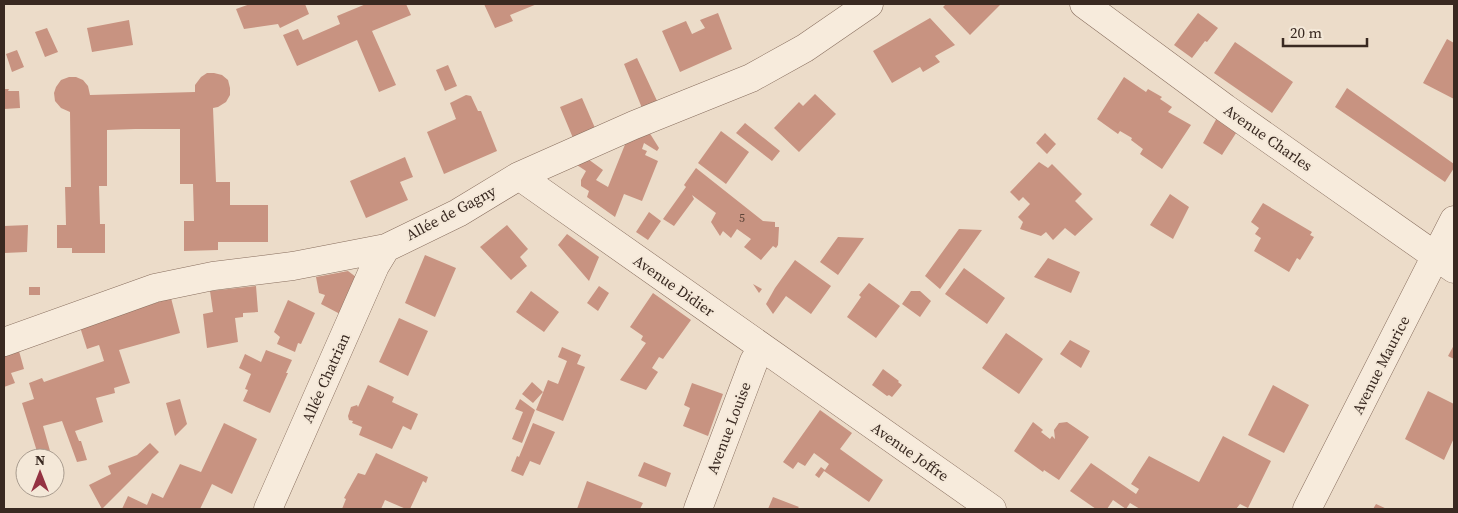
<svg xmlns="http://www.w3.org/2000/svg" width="1458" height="513" viewBox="0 0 1458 513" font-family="'Source Serif 4',serif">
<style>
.building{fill:#c89381}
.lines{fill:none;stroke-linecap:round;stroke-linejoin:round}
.street-casing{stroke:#886e5e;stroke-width:29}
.street{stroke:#f7ebdc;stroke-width:28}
.labels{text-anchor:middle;stroke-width:4;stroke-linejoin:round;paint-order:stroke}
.number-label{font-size:12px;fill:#5d4439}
.street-label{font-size:15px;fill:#392921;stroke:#f4e8d8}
</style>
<rect width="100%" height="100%" fill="#ecdcc9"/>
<path class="building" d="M 250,4 L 305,4 L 309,14 L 280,28 L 278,24 L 244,29 L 236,9 Z
M 366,4 L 406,4 L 411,15 L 372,31 L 396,85 L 379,92 L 357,40 L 297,66 L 283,35 L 298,29 L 303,40 L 340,24 L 337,16 Z
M 484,4 L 537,4 L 510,15 L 513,21 L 495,28 Z
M 946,4 L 1001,4 L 970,35 L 943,7 Z
M 718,13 L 732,49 L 680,72 L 662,31 L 686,21 L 692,34 L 705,28 L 700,20 Z
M 1198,13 L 1218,28 L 1207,42 L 1205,41 L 1192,58 L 1174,45 Z
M 930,18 L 955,45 L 935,56 L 940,62 L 923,72 L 920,67 L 892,83 L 873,51 Z
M 129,20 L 133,45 L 92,52 L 87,28 Z
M 47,28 L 58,52 L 45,57 L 35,32 Z
M 1447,39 L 1454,43 L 1454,99 L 1423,83 Z
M 1235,42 L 1293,82 L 1272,113 L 1214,73 Z
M 17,50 L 24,67 L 12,72 L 6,54 Z
M 637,58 L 658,103 L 642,108 L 624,64 Z
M 448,65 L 457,86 L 445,91 L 436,70 Z
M 207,73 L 214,73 L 222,75 L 228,80 L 230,88 L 230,95 L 226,102 L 218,107 L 213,108 L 216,182 L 230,182 L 230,205 L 268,205 L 268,242 L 218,242 L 218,250 L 184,251 L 184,221 L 194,221 L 193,184 L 180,184 L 180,129 L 135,129 L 107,130 L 107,186 L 99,186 L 100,224 L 105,224 L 105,253 L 72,253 L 72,248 L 57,248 L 57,225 L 66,225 L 65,187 L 71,187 L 70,112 L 61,108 L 55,101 L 54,93 L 56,87 L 61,80 L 69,77 L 76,77 L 83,80 L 88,86 L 90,95 L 195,92 L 195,85 L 201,77 Z
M 1124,77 L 1146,92 L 1148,89 L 1162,97 L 1160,99 L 1172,107 L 1168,112 L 1191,125 L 1162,169 L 1140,154 L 1143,149 L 1131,140 L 1132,138 L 1120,131 L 1118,134 L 1097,119 Z
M 1347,88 L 1454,164 L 1454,168 L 1445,182 L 1335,107 Z
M 4,89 L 9,89 L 8,91 L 19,91 L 20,108 L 4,109 Z
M 815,94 L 836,114 L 799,152 L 774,128 L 799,102 L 803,106 Z
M 466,95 L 471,96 L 478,111 L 481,111 L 497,151 L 444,174 L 427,132 L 456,119 L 450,103 Z
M 582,98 L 595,128 L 573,138 L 560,107 Z
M 1218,116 L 1238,130 L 1222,155 L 1203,143 Z
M 745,123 L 780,151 L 772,161 L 736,133 Z
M 721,131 L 749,152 L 726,184 L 698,163 Z
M 649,132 L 659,148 L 657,151 L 644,143 L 642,149 L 647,151 L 645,155 L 658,161 L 642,201 L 624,194 L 615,217 L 587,197 L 589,191 L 581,186 L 581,180 L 586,171 L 577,165 L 588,159 L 603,170 L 596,180 L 608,187 L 626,142 Z
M 1045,133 L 1056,144 L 1047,154 L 1036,143 Z
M 405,157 L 413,177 L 400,182 L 408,200 L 366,218 L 350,181 Z
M 1039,162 L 1048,168 L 1052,164 L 1082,194 L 1075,201 L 1093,219 L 1075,236 L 1065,228 L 1053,240 L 1046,232 L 1041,236 L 1020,229 L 1023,222 L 1018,217 L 1030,204 L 1023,197 L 1019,201 L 1010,192 Z
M 696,168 L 763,221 L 775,222 L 775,227 L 779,227 L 778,245 L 776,248 L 773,246 L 761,260 L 744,247 L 751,239 L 737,229 L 731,238 L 723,231 L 720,236 L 711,222 L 716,213 L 692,195 L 694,199 L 674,226 L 663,219 L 686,187 L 684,185 Z
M 1170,194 L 1189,207 L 1173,239 L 1150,225 Z
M 1263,203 L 1312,232 L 1310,235 L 1314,237 L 1300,260 L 1297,258 L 1289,272 L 1254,251 L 1261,238 L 1255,234 L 1259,228 L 1251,222 Z
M 649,212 L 661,221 L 648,240 L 636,232 Z
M 28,225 L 27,252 L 4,253 L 4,226 Z
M 507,225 L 528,249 L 520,257 L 527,266 L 511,280 L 480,247 Z
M 959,229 L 982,230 L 940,289 L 925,276 Z
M 567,234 L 599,257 L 589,281 L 558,245 Z
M 838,237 L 864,238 L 838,275 L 820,262 Z
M 425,255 L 456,268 L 435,317 L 405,303 Z
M 1048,258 L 1080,272 L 1071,293 L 1034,277 Z
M 795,260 L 831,286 L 811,314 L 786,296 L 773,314 L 766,304 L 775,288 Z
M 964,268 L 1005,298 L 987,324 L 945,294 Z
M 348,271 L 356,277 L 340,314 L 321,304 L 325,295 L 319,293 L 316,277 Z
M 869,283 L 900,306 L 876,338 L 847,317 L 861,297 L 859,295 Z
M 753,284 L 762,289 L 759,293 Z
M 256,286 L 258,312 L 243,313 L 243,317 L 235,318 L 238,342 L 207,348 L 203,314 L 213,312 L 210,291 Z
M 599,286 L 609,293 L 598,311 L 587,303 Z
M 29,287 L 40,287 L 40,295 L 29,295 Z
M 531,291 L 559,312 L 544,332 L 516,312 Z
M 911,291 L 920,291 L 931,301 L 920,317 L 902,304 Z
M 653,293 L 691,320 L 663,359 L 659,357 L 652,368 L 658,372 L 646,390 L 620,380 L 646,343 L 641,340 L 643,336 L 630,327 Z
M 171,298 L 180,333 L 119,350 L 130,383 L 114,388 L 115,393 L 96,398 L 103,422 L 75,431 L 79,441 L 81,441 L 87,460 L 77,462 L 62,421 L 43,426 L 52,458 L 39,458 L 22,403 L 34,399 L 29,383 L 42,378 L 44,382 L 104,361 L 99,345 L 87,349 L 80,327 Z
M 288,300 L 315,313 L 301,344 L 298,343 L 295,352 L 277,344 L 280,337 L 274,332 Z
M 399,318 L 428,331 L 408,376 L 379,362 Z
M 1006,333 L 1043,359 L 1019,394 L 982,368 Z
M 1070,340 L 1090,351 L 1081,368 L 1060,354 Z
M 1454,345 L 1454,359 L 1448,356 Z
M 562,347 L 581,355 L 577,364 L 585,367 L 563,421 L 536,410 L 548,380 L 558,384 L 567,361 L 558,357 Z
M 266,350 L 292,360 L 286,373 L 288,373 L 270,413 L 243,401 L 248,390 L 245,389 L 251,374 L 239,368 L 245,354 L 261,362 Z
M 19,351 L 24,369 L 11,373 L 15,383 L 4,387 L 4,355 Z
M 883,369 L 899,381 L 898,382 L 902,385 L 892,397 L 889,395 L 887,396 L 872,385 Z
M 532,382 L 543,392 L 533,403 L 522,394 Z
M 692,383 L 723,394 L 708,436 L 683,426 L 690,408 L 684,405 Z
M 368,385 L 394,397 L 392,402 L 418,414 L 411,430 L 403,426 L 392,449 L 359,435 L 362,427 L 352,423 L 353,421 L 349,420 L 348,416 L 351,407 L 357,405 L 358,407 Z
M 1273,385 L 1309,405 L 1284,453 L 1248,435 Z
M 1428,391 L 1454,404 L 1454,438 L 1444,460 L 1405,439 Z
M 180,399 L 187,424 L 175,436 L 166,403 Z
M 520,399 L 535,410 L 522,443 L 512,439 L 523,412 L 515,409 Z
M 820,410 L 852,433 L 840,449 L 883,480 L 869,502 L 824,471 L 819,478 L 815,475 L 821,467 L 825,470 L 829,464 L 814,453 L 805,466 L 798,462 L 793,469 L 783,462 Z
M 1033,422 L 1043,430 L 1041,432 L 1050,439 L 1052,436 L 1055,439 L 1054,430 L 1059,423 L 1067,422 L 1089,437 L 1059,480 L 1044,470 L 1043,472 L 1014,451 Z
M 224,423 L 257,439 L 232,494 L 212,484 L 200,509 L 122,509 L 128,496 L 147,505 L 152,493 L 163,498 L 180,464 L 201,472 Z
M 533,423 L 555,432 L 540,465 L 530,461 L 523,476 L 511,471 L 517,456 L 519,457 Z
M 1223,436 L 1271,461 L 1248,508 L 1240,504 L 1236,509 L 1140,509 L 1130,503 L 1126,509 L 1113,500 L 1107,509 L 1096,509 L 1070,491 L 1091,463 L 1136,494 L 1139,489 L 1131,484 L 1149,456 L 1199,482 Z
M 150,443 L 159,452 L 102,509 L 89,485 L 111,474 L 108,466 L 137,455 Z
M 376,453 L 428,477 L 426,483 L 423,481 L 410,509 L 406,509 L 385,500 L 381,509 L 342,509 L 346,499 L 344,498 L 358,473 L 365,475 Z
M 644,462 L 671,473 L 666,487 L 638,476 Z
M 587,481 L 643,503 L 640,509 L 577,509 Z
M 773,497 L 799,507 L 797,509 L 768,509 Z
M 1376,504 L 1387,509 L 1373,509 Z"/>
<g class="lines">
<g class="street-casing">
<path id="street" d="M 1084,4 L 1225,108 L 1454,269
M 519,176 L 992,509
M 4,342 L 155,288 L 213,276 L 293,266 L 386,248 L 458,213 L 519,176 L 634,125 L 751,78 L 805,48 L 869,4
M 268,509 L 375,266 L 386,248
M 698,509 L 754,361 L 762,348
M 1307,509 L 1454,220"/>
</g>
<use href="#street" class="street"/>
</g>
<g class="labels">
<g class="number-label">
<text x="742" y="222">5</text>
</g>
<g class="street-label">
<text transform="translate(1268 138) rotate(35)" y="5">Avenue Charles</text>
<text transform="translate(451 213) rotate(-28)" y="5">Allée de Gagny</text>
<text transform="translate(674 286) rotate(35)" y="5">Avenue Didier</text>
<text transform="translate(1381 365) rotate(-63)" y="5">Avenue Maurice</text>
<text transform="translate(326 378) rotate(-66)" y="5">Allée Chatrian</text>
<text transform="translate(729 428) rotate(-69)" y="5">Avenue Louise</text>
<text transform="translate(910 452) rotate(35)" y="5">Avenue Joffre</text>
</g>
</g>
<rect width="1458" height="513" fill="none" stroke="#392921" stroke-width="10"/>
<g transform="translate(40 473)"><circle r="24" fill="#f4e8d8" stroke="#a99c8f"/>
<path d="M0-4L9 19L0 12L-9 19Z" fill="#943242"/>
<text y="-8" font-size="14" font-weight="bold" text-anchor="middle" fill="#392921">N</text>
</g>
<path d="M1283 38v8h84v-8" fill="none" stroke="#392921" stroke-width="2.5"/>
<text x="1290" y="38" font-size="15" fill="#392921" stroke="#f4e8d8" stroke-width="4" paint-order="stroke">20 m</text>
</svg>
